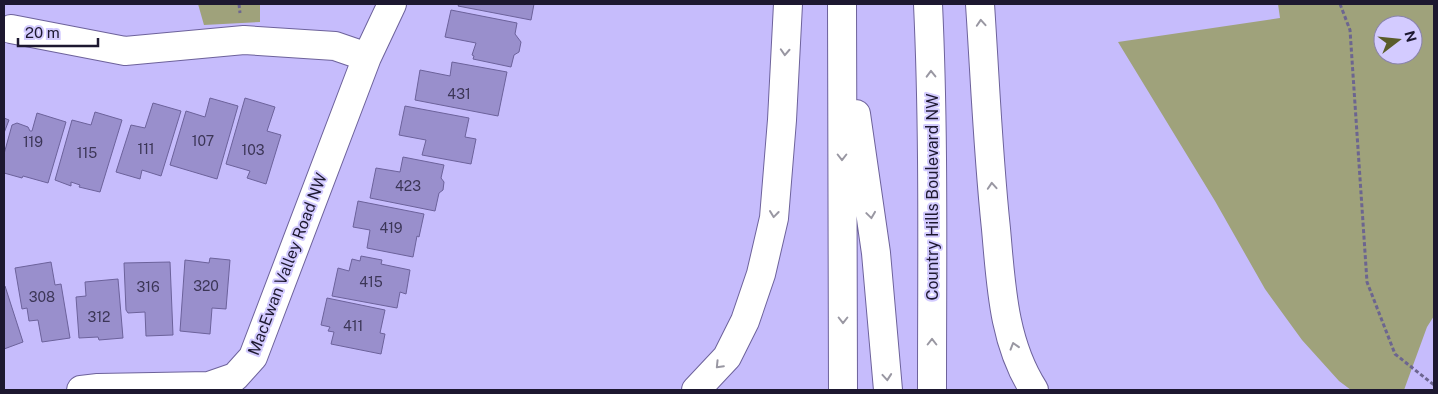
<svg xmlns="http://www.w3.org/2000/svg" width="1438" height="394" viewBox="0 0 1438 394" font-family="'Public Sans',sans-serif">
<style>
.green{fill:#9fa27b;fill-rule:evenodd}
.building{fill:#998fcc;stroke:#6c629b}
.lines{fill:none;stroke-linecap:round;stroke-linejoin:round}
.minor-casing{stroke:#6d629b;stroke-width:30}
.major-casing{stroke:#6d629b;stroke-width:30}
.path{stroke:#6c6590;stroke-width:3;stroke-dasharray:4 2.5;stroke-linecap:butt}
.minor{stroke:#fff;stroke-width:28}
.major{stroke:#fff;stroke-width:28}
.oneway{stroke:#9997a2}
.labels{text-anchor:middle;stroke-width:4;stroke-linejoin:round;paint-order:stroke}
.number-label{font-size:14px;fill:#3c3657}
.street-label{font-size:16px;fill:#1d1830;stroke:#d3cbff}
</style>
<rect width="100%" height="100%" fill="#c6bcfc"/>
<path class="green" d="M 198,4 L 260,4 L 260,22 L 204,25 Z
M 1278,4 L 1434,4 L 1434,316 L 1427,327 L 1404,390 L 1351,390 L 1339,381 L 1302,340 L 1265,289 L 1215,201 L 1118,42 L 1280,18 ZM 1383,25 L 1413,25 L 1413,55 L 1383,55 Z"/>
<path class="building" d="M 459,4 L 534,4 L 531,20 L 458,6 Z
M 451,10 L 517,23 L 515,34 L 521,42 L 519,52 L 514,55 L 511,67 L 473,59 L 474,56 L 472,55 L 476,43 L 445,37 Z
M 452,62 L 507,72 L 498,116 L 415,100 L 420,70 L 450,76 Z
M 210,98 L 238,106 L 217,179 L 170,165 L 186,111 L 205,117 Z
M 245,98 L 275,107 L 267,131 L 281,135 L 266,184 L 247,178 L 250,171 L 226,164 Z
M 153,103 L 181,111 L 161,176 L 142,170 L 140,179 L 116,172 L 131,125 L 145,128 Z
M 405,106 L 469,118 L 465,137 L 476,139 L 471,164 L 422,155 L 426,140 L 399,135 Z
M 95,112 L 122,120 L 100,192 L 79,187 L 80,185 L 71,182 L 71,186 L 55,180 L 72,120 L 91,125 Z
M 37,113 L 66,122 L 48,183 L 23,176 L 22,178 L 4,173 L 4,154 L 12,125 L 17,123 L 28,127 L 30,131 L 32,131 Z
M 4,118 L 9,120 L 4,133 Z
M 403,157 L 444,165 L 441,178 L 444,182 L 443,190 L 439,193 L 435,211 L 370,198 L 376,168 L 400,172 Z
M 358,201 L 424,214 L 419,237 L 417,236 L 413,257 L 367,248 L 370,230 L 353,227 Z
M 361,256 L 382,260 L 381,264 L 410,270 L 406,294 L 400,292 L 397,308 L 332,296 L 338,268 L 349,271 L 352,259 L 360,261 Z
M 210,258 L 230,260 L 226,309 L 212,308 L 210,334 L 180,331 L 185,260 L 209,263 Z
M 51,262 L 55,285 L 61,284 L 70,338 L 42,342 L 38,320 L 29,321 L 27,308 L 22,309 L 15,268 Z
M 170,262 L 173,335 L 146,336 L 145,312 L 128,313 L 126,310 L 124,263 Z
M 118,279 L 123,338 L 99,340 L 98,337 L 79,338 L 76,297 L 86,296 L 85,282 Z
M 5,286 L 23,342 L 4,349 L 4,287 Z
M 327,298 L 385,310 L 380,333 L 385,334 L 381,354 L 331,344 L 334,332 L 328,331 L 330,327 L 321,325 Z"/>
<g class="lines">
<g class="minor-casing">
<path id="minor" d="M 11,29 L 125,51 L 244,40 L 335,46 L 367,57
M 81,390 L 98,388 L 209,386 L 235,377 L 253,357 L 367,57 L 392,4"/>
</g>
<g class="major-casing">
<path id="major" d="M 842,4 L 843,390
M 928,4 C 934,133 932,261 932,390
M 980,4 C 985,79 988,154 996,229 C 1001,284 1003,342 1034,390
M 856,114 L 876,253 L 888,390
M 696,390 L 727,357 L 745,321 L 761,274 L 774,218 L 782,120 L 788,4"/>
</g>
<path class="path" d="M 239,4 L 240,13
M 1340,4 L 1350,30 L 1367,282 L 1395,354 L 1434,385"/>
<use href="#minor" class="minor"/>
<use href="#major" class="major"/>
</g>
<defs><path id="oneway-chevron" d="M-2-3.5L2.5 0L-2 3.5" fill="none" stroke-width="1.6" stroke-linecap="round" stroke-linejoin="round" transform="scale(1.25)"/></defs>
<g class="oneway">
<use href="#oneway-chevron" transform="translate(981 23) rotate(-94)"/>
<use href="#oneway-chevron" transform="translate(785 52) rotate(93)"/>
<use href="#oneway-chevron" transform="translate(931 74) rotate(-91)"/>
<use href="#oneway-chevron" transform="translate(842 157) rotate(90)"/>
<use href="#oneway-chevron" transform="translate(992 186) rotate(-94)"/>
<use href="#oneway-chevron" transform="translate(774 214) rotate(97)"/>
<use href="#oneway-chevron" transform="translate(871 215) rotate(82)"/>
<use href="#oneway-chevron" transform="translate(843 320) rotate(90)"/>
<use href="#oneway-chevron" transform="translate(932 342) rotate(-90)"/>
<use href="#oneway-chevron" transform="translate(1014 346) rotate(-107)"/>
<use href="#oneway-chevron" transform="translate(719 365) rotate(134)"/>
<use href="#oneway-chevron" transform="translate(887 377) rotate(85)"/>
</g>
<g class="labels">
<g class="number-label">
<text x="459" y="99">431</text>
<text x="203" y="146">107</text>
<text x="33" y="147">119</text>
<text x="146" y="154">111</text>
<text x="253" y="155">103</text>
<text x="87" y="158">115</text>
<text x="408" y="191">423</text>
<text x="391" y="233">419</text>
<text x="371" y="287">415</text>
<text x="206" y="291">320</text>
<text x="148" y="292">316</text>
<text x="42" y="302">308</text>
<text x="99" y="322">312</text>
<text x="353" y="331">411</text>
</g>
<g class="street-label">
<text transform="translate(932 197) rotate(-90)" y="6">Country Hills Boulevard NW</text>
<text transform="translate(287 264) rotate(-69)" y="6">MacEwan Valley Road NW</text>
</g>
</g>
<rect width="1438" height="394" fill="none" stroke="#1d1830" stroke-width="10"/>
<g transform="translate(1398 40) rotate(74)"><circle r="24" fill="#d3cbff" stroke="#8a83ac"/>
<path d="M0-4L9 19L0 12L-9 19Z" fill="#5a5c2a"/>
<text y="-8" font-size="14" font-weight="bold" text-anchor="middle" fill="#1d1830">N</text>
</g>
<path d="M18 38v8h80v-8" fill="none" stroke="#1d1830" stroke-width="2.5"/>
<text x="25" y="38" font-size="15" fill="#1d1830" stroke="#d3cbff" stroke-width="4" paint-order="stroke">20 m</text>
</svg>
